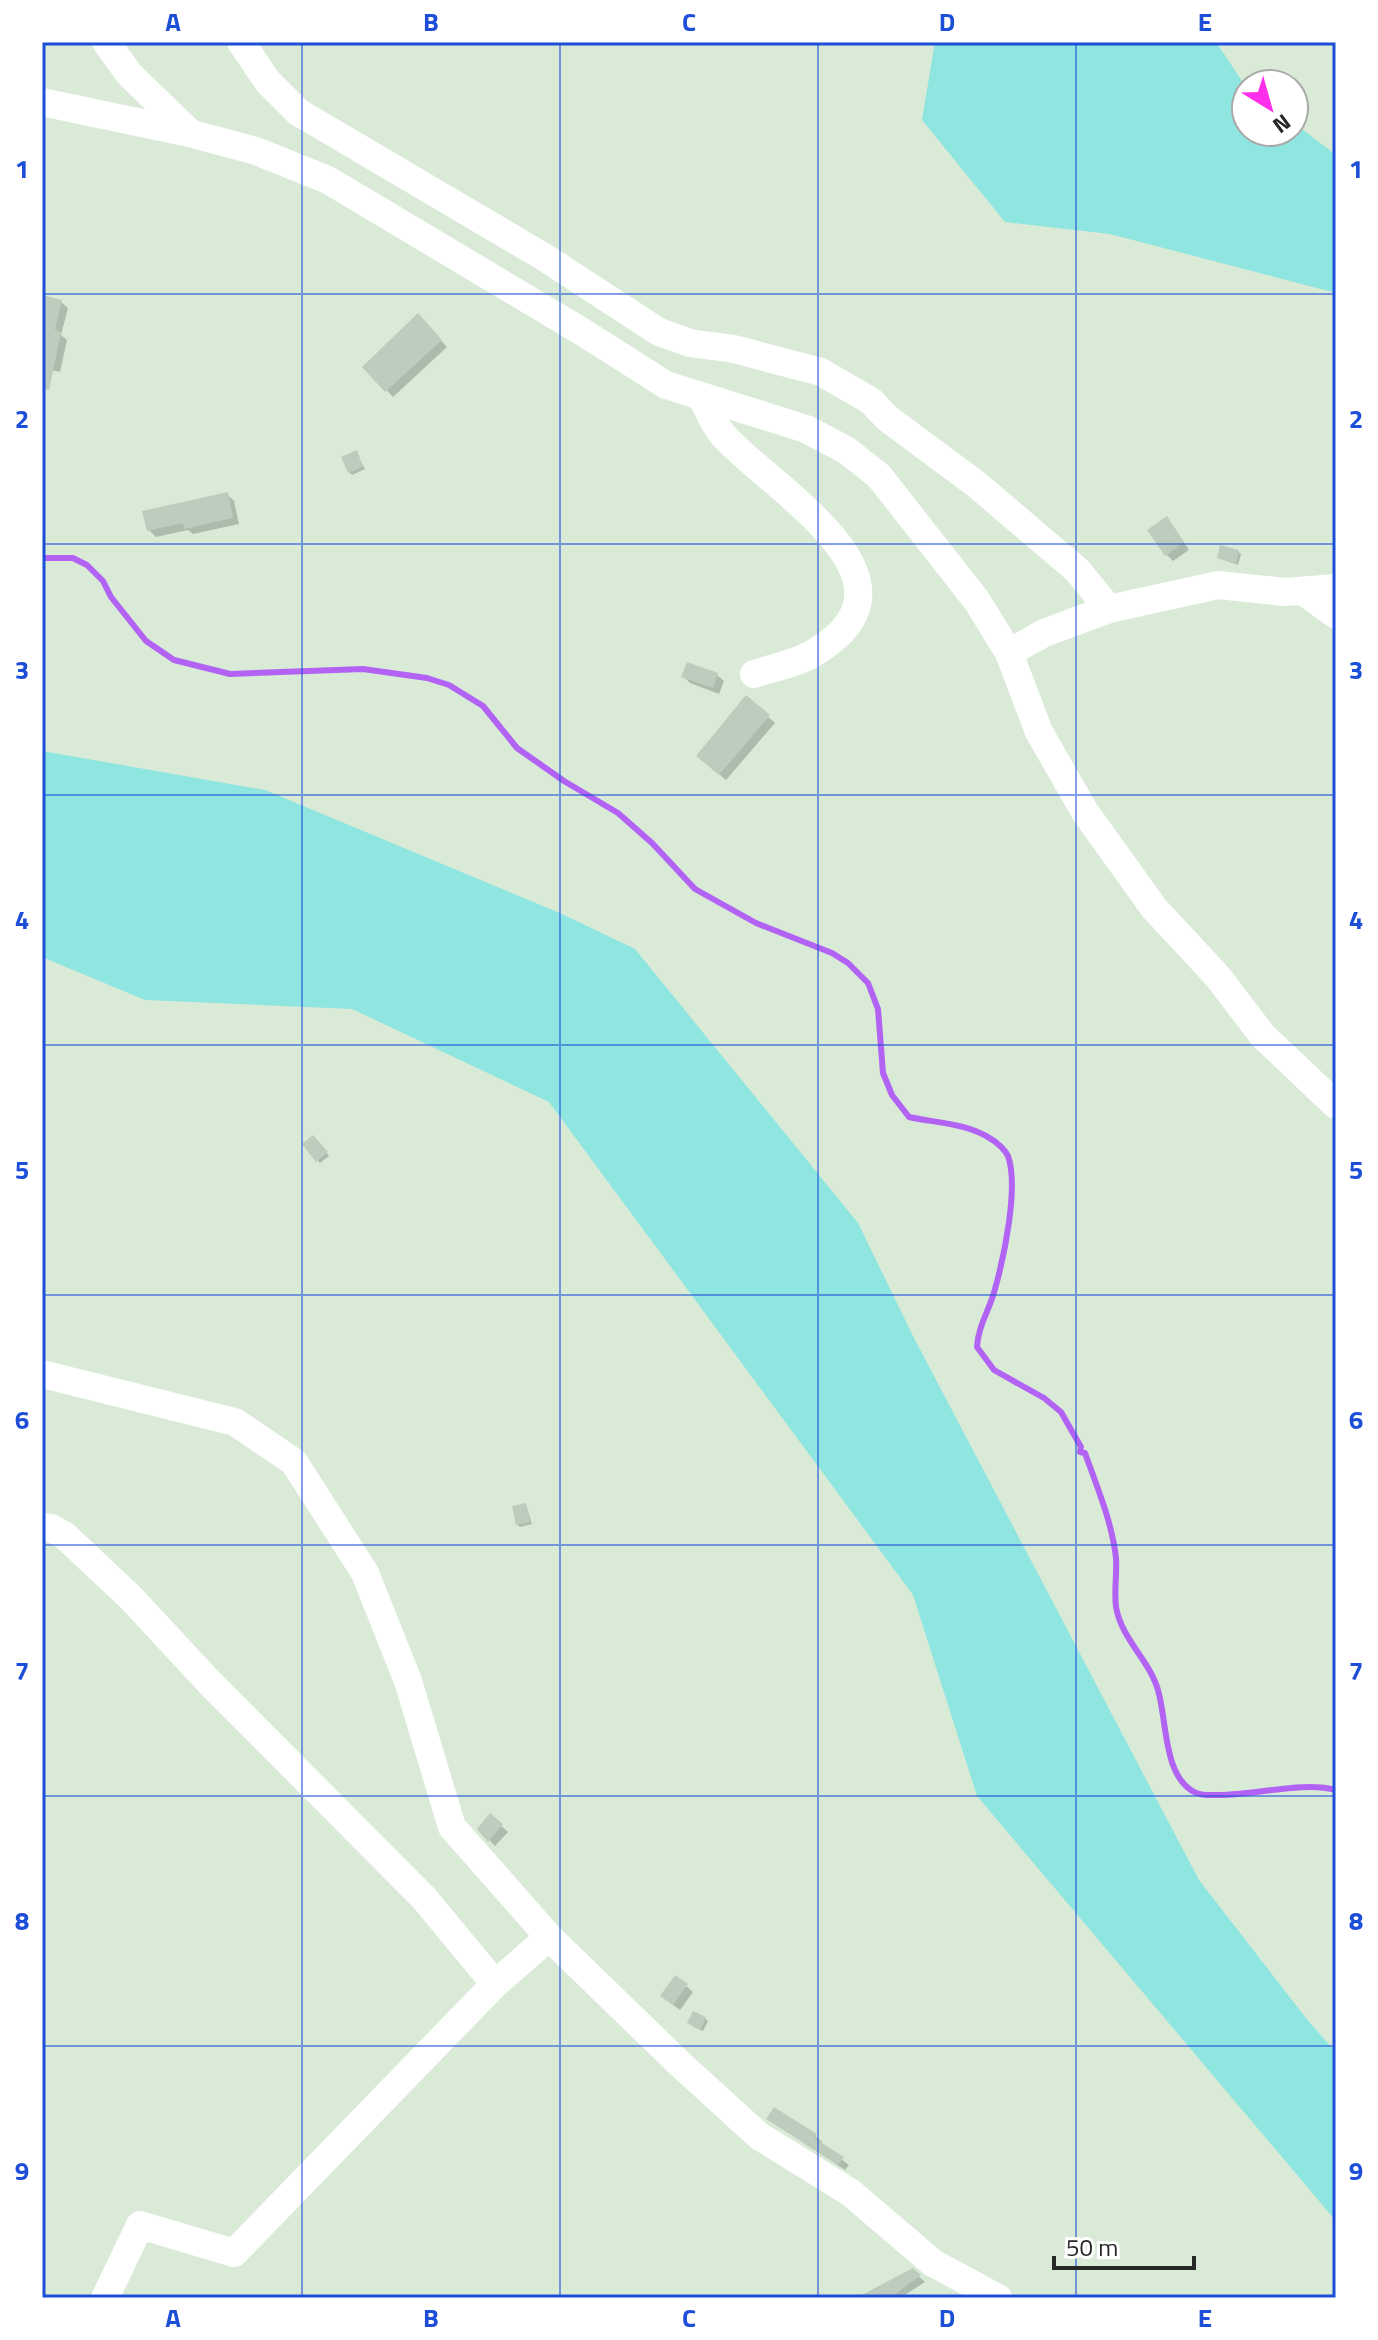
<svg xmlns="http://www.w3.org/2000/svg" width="1378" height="2340" viewBox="0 0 1378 2340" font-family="'Titillium Web',sans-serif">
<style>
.green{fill:#8fe5e0}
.shadow{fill:#0003}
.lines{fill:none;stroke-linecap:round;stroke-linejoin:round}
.stream{stroke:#b263f3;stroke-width:6}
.building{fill:#beccbd}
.minor{stroke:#fff;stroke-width:28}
.grid{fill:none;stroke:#1d4ed8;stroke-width:2;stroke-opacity:0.55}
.neatline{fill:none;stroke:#1d4ed8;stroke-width:3}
.grid-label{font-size:26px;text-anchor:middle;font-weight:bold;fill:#1d4ed8}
</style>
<rect width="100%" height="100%" fill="#d9ead7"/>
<path class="green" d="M 935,42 L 1216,42 L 1246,87 L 1246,132 L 1294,132 L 1294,123 L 1336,155 L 1336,293 L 1110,234 L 1005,222 L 922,120 Z
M 42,751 L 265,790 L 562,914 L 635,949 L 858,1223 L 914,1338 L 1199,1880 L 1309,2022 L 1336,2052 L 1336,2221 L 977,1796 L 913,1595 L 549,1102 L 352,1009 L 145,1000 L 42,957 Z"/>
<path class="shadow" d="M 42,297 L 61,302 L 68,308 L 61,335 L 67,340 L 60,372 L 42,368 Z
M 418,316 L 447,347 L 393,397 L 365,367 Z
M 356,453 L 365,469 L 352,475 L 349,472 Z
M 227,494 L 234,501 L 239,524 L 193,534 L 188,530 L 156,537 L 149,530 Z
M 1173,526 L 1189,550 L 1173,561 L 1166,554 Z
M 1238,552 L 1241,554 L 1238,565 L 1219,558 Z
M 717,675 L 724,681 L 719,694 L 690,683 L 683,676 Z
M 746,698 L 775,723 L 726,780 L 705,762 Z
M 313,1137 L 329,1156 L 320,1163 L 304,1144 Z
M 526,1505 L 532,1524 L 520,1527 L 517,1524 Z
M 491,1816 L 508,1832 L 495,1846 L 479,1829 Z
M 686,1986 L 693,1992 L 680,2010 L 669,2002 Z
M 705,2018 L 708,2021 L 703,2031 L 692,2026 Z
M 769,2119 L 815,2136 L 822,2142 L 821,2144 L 849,2165 L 845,2170 Z
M 913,2271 L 925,2282 L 900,2298 L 875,2298 Z"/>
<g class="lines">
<path class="stream" d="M 42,558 L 73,558 L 87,565 L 103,581 L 111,597 L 146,641 L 174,660 L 230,674 L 363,669 L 427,678 L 449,685 L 483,706 L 517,748 L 564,781 L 618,813 L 652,843 L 695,889 L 756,923 L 832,953 L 848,963 L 868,983 L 878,1009 L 883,1073 L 892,1095 L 909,1117 C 936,1123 967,1123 991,1139 C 997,1142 1005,1150 1008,1156 C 1019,1187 1004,1257 995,1289 C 990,1309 978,1326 977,1347 L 994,1370 L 1044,1398 L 1061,1412 L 1081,1447 L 1080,1452 L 1085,1453 C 1097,1487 1112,1522 1116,1558 C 1117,1574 1114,1591 1116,1607 C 1122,1641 1152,1662 1159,1694 C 1167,1725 1164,1778 1196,1793 C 1204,1796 1212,1795 1220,1795 C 1256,1795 1303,1781 1336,1790"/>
</g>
<path class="building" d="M 42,295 L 62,300 L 55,330 L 61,332 L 49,390 L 42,389 Z
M 418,313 L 442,340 L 385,392 L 362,367 Z
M 357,450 L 363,467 L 348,473 L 341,457 Z
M 228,492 L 233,518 L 184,529 L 183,523 L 147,531 L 142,511 Z
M 1167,516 L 1184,542 L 1165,556 L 1147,530 Z
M 1220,545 L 1239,550 L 1236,564 L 1217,558 Z
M 687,662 L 718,673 L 713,688 L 681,677 Z
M 746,695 L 770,715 L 719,775 L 696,756 Z
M 313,1135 L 328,1152 L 316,1162 L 302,1144 Z
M 526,1503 L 530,1522 L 516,1525 L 512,1506 Z
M 490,1813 L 503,1824 L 488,1842 L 477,1829 Z
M 675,1975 L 688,1984 L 673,2005 L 660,1996 Z
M 693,2011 L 706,2017 L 700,2030 L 687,2023 Z
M 774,2107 L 817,2134 L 814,2138 L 844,2157 L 838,2165 L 766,2119 Z
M 913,2268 L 921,2275 L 890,2298 L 856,2298 Z"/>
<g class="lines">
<path class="minor" d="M 106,42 L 130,75 L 189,132
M 241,42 L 268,82 L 298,112 L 544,257 L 659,332 L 690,343 L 734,349 L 821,372 L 871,401 L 887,418 L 976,484 L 1077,570 L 1109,609
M 42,102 L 189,133 L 256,151 L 328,180 L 581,331 L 666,385 L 806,429 L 846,450 L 879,476 L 977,601 L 1009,653 L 1039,732 L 1085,812 L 1154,908 L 1218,977 L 1263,1036 L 1336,1105
M 702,398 C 708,410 714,425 723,435 C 772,490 938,582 812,654 C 795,664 772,668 754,674
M 1304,592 L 1336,615
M 1009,653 L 1044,633 L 1109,609 L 1218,585 L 1285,592 L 1336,588
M 42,1374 L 235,1422 L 294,1462 L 365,1573 L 408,1681 L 452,1827 L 549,1937 L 680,2064 L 759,2136 L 851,2193 L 933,2263 L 998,2298
M 42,1527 L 51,1528 L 65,1536 L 131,1598 L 209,1682 L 424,1898 L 495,1984
M 105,2298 L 140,2225 L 234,2253 L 495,1984 L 549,1937"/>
</g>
<path class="grid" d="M 302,42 L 302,2298M 560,42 L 560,2298M 818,42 L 818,2298M 1076,42 L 1076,2298M 42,294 L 1336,294M 42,544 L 1336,544M 42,795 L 1336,795M 42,1045 L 1336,1045M 42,1295 L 1336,1295M 42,1545 L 1336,1545M 42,1796 L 1336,1796M 42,2046 L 1336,2046"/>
<rect width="1378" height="2340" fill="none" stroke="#ffffff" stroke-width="88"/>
<g transform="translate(1270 108) rotate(143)"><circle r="38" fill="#ffffff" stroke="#a9a9a9" stroke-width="2"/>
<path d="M0-6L14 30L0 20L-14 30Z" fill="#ff2feb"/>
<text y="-12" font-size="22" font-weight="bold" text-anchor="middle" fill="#272727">N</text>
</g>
<path d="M1054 2256v12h140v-12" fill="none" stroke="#272727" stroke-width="4"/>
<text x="1066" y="2256" font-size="24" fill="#272727" stroke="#ffffff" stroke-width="6" paint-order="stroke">50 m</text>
<rect x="44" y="44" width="1290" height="2252" class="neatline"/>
<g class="grid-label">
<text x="173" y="31">A</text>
<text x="431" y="31">B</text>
<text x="689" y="31">C</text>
<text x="947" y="31">D</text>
<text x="1205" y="31">E</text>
<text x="22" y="178">1</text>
<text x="1356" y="178">1</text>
<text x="22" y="428">2</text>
<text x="1356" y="428">2</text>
<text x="22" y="679">3</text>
<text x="1356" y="679">3</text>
<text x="22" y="929">4</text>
<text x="1356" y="929">4</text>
<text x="22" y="1179">5</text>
<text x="1356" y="1179">5</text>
<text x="22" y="1429">6</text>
<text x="1356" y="1429">6</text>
<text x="22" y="1680">7</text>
<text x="1356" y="1680">7</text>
<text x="22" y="1930">8</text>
<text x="1356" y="1930">8</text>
<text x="22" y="2180">9</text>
<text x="1356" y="2180">9</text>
<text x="173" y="2327">A</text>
<text x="431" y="2327">B</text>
<text x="689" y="2327">C</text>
<text x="947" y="2327">D</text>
<text x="1205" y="2327">E</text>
</g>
</svg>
